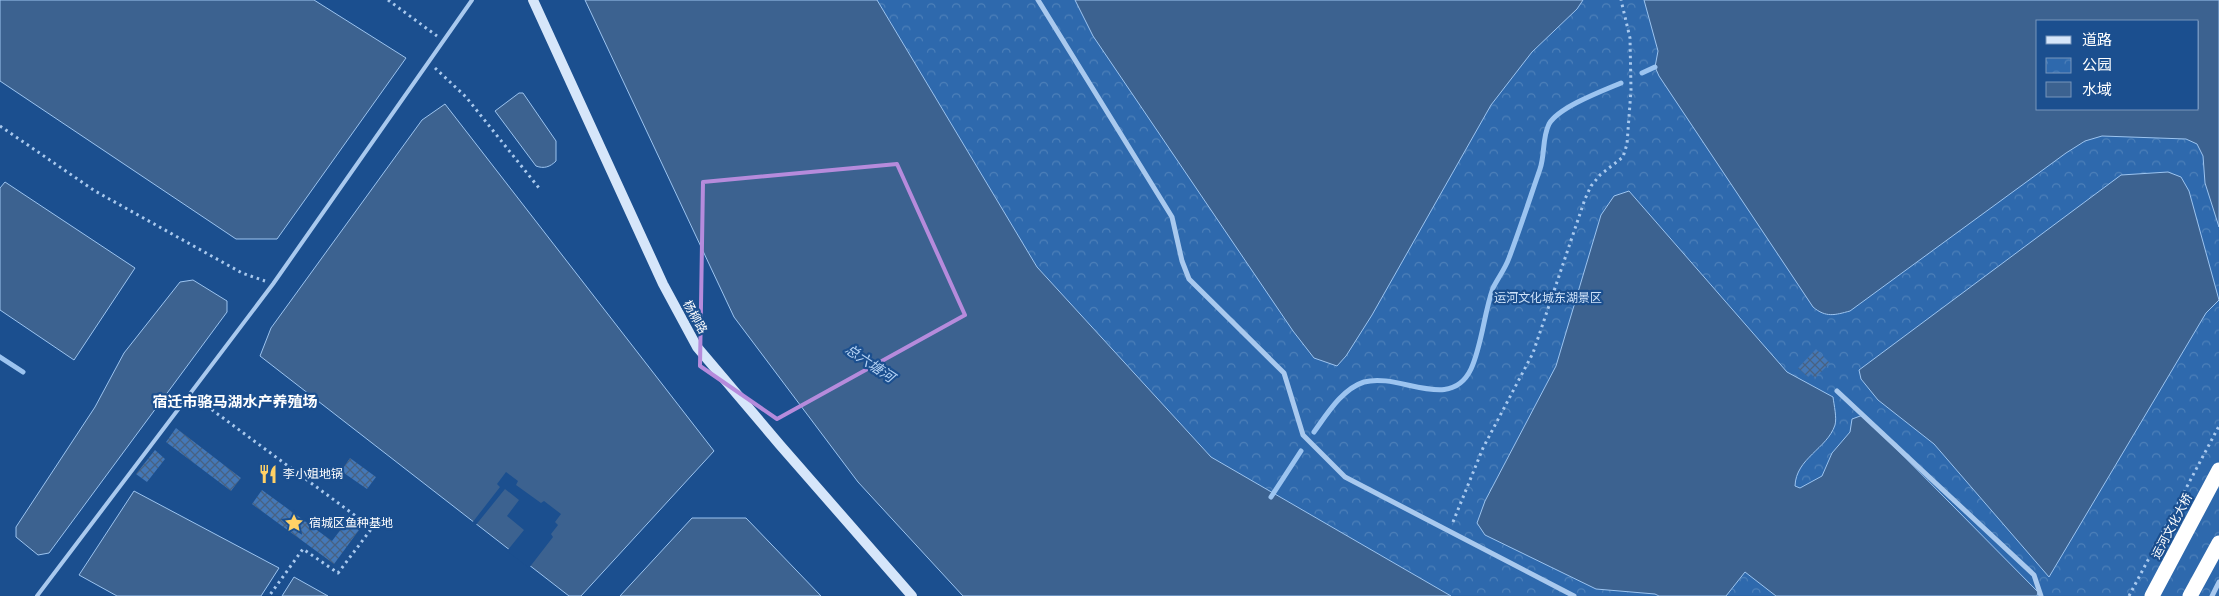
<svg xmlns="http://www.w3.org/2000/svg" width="2219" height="596" viewBox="0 0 2219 596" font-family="'Archivo Narrow','Noto Sans SC',sans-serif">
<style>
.park{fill:url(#park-crowns);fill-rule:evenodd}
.water{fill:#3c6290;stroke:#9cc4f0;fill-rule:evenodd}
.pier{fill:#1b4f8f}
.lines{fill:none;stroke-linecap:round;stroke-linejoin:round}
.stream{stroke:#9cc4f0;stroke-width:5}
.building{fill:url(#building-cross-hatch)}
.path{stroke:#a9c9ee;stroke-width:3;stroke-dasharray:2.5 4;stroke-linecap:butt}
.lane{stroke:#a9c9ee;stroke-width:4}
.street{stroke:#a9c9ee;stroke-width:5}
.secondary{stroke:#d6e6fa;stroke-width:10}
.highway{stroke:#fff;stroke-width:15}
.marked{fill:none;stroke:#b68bdc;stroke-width:4;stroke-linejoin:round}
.labels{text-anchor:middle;stroke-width:4.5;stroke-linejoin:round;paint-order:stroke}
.park-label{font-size:12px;fill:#cfe3fa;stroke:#1b4f8f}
.street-label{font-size:12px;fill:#fff;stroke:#1b4f8f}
.poi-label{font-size:12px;fill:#fff;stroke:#1b4f8f;text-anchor:start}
.water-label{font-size:14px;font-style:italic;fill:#b5d3f5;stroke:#1b4f8f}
.quarter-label{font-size:15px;font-weight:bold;fill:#fff;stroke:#1b4f8f}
</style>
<defs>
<pattern id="park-crowns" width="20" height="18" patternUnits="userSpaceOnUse" patternTransform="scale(1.25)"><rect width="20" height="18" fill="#2e69ad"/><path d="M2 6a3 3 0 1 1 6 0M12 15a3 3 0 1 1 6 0" fill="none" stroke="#4d80b9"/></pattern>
<pattern id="building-cross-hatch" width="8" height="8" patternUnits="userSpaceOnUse" patternTransform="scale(1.25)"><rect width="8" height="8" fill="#4478b7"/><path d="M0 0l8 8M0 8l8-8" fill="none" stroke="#486282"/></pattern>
</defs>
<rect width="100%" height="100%" fill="#1b4f8f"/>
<path class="park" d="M 877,0 L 2219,0 L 2219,596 L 1451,596 L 1211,457 L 1037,267 ZM 2038,21 L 2198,21 L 2198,109 L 2038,109 Z"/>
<path class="water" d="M 0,0 L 314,0 L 406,58 L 277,239 L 236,239 L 0,81 Z
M 585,0 L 877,0 L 1037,267 L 1211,457 L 1451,596 L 963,596 L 858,482 L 734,317 Z
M 1075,0 L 1583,0 L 1577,9 L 1532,52 L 1491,105 L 1372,315 L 1346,356 L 1337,366 L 1314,358 L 1293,331 L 1093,36 Z
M 1644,0 L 2219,0 L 2219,227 L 2205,183 L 2203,156 L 2197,144 L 2186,139 L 2102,136 L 2085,141 L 2066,153 L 1850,311 C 1835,315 1826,318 1813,307 L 1659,76 L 1655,67 L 1658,51 ZM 2038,21 L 2198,21 L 2198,109 L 2038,109 Z
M 519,93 L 523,93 L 556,141 L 556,161 C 550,167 544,169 536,166 L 495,111 Z
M 445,104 L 714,451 L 581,596 L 569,596 L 260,356 L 271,328 L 422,120 Z
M 2168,172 L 2181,177 L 2189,191 L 2219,300 L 2206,313 L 2049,577 L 1934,444 L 1878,400 L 1861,379 L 1859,370 L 2121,175 Z
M 5,182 L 135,268 L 74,360 L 0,310 L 0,188 Z
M 1629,191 L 1787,372 L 1833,397 C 1834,405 1837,418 1835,425 C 1827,449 1796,458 1795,486 L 1800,488 L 1822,476 L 1832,453 L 1850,432 L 1852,419 L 1863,415 L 2038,592 L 2037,596 L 1776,596 L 1745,572 L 1726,596 L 1659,596 L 1655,594 L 1596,589 L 1485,535 L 1477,523 L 1485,501 L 1556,366 L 1601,215 L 1614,196 Z
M 193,280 L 227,301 L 227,312 L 49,553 L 38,555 L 16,537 L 16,527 L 95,407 L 124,353 L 180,282 Z
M 134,491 L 279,568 L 261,596 L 117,596 L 79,575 Z
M 692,518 L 746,518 L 821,596 L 620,596 Z
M 294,577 L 328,596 L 282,596 Z"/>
<path class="pier" d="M 506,472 L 518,481 L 516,485 L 541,503 L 544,501 L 561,514 L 555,522 L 558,525 L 551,534 L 553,537 L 529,568 L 507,551 L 524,530 L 507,516 L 519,500 L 505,489 L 475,526 L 472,523 L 500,487 L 497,484 Z"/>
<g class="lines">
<path class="stream" d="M 1642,73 L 1655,67
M 0,357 L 23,372
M 1314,432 C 1327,414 1342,389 1364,382 C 1400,372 1450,413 1471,369 C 1482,345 1484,313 1493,288 C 1498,278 1505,269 1509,258 C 1520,229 1530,198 1540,169 C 1545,155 1542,138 1549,124 C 1559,107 1602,91 1621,83
M 1271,497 L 1301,451"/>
</g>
<path class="building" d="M 1816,349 L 1830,363 L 1815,378 L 1811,374 L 1808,377 L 1798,368 Z
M 176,428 L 241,478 L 231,491 L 166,442 Z
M 155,450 L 165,459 L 147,482 L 136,474 Z
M 350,458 L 376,477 L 367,489 L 341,471 Z
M 262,490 L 332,541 L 350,517 L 362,526 L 334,564 L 252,504 Z"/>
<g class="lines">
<path class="path" d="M 388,0 L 437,36
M 435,68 L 466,97 L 539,188
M 0,126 L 95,191 L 242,273 L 265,281
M 196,398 L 372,528 L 338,573 L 303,549 L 269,596
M 1453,522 L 1483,448 L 1533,353 L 1585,199 L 1591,186 L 1600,175 L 1623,157 L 1627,144 L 1631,90 L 1630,38 L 1621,0
M 2129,596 L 2219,426"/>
<path class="lane" d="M 37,596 L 273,284 L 472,0"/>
<path class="street" d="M 1038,0 L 1172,217 L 1182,261 L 1189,279 L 1284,373 L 1303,435 L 1345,477 L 1574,596
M 1837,391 L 2034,575 L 2041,596
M 2212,596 L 2219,582"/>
<path class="secondary" d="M 533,0 L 663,284 L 697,347 L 780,445 L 912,596"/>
<path class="highway" d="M 2152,596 L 2219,470
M 2190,596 L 2219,543"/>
</g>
<path class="marked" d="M 897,164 L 965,315 L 777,419 L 700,366 L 703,182 Z"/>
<defs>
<g id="restaurant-bare" transform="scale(1.5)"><path d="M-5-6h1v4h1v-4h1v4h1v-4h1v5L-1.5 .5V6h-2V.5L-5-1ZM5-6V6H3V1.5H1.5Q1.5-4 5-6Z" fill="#ffd166" stroke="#1b4f8f" stroke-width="2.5" paint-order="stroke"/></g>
<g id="sight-bare" transform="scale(1.5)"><path d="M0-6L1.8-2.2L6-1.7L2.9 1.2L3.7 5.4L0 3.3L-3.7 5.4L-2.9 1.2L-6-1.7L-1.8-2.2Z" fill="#ffd166" stroke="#1b4f8f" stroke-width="2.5" paint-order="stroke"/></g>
</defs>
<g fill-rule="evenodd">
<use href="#restaurant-bare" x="268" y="474"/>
<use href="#sight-bare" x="294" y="523"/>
</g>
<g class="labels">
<g class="park-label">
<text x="1548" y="302">运河文化城东湖景区</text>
</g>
<g class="street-label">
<text transform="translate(695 317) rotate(61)" y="4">杨柳路</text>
<text transform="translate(2172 526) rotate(-62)" y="4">运河文化大桥</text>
</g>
<g class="poi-label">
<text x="283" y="478">李小姐地锅</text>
<text x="309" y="527">宿城区鱼种基地</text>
</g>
<g class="water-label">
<text transform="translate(870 363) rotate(34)" y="5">总六塘河</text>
</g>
<g class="quarter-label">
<text x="235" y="407">宿迁市骆马湖水产养殖场</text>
</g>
</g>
<rect x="2036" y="20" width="162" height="90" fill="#1b4f8f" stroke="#7695bc"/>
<rect x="2046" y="36" width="25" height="8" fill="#d6e6fa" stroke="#7695bc"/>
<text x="2082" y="45" font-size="15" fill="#ffffff">道路</text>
<rect x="2046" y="58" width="25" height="15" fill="url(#park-crowns)" stroke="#7695bc"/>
<text x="2082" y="70" font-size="15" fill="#ffffff">公园</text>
<rect x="2046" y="82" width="25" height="15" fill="#3c6290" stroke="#7695bc"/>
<text x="2082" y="95" font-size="15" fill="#ffffff">水域</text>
</svg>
